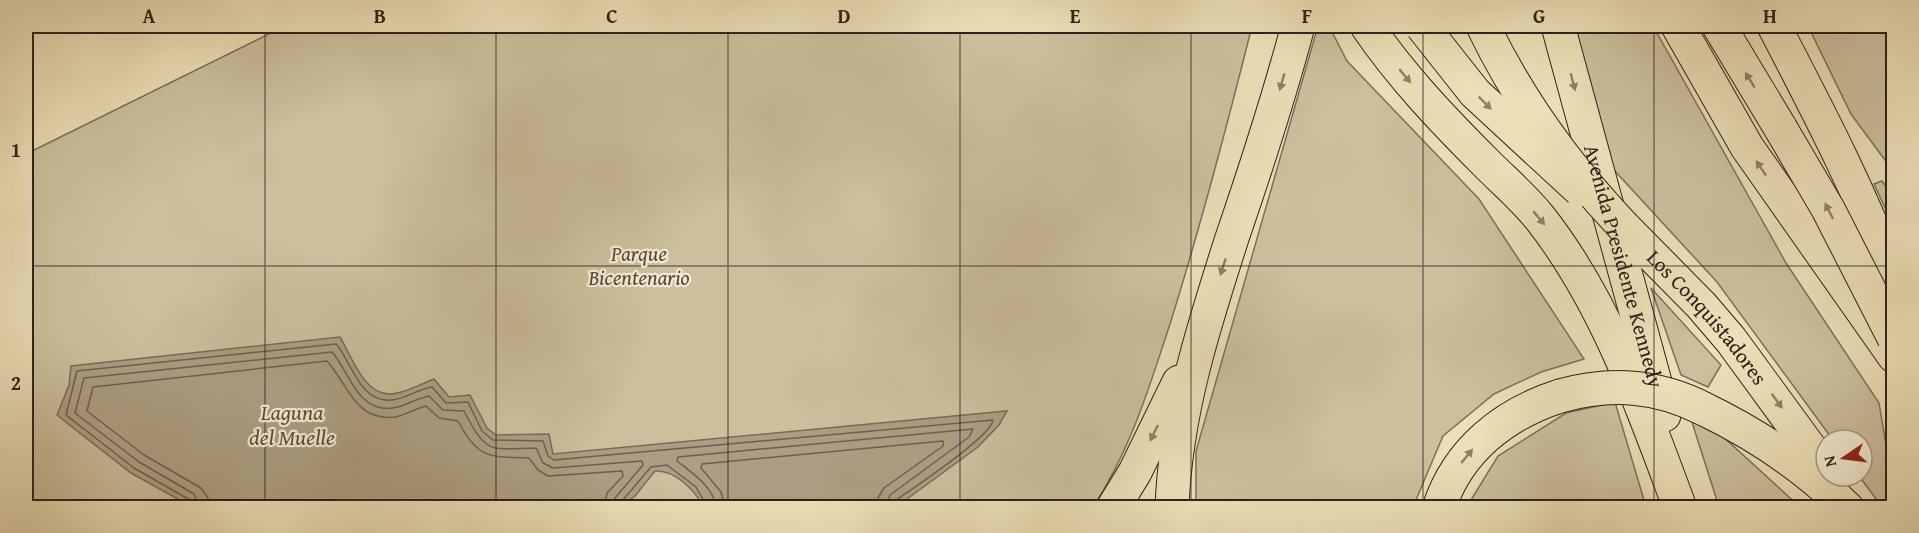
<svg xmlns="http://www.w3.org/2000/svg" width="1919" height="533" viewBox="0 0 1919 533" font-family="'Gentium Book Plus',serif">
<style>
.green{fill:#cbbf9d;stroke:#7c705c;stroke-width:1.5}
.water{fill:#ab9e82;stroke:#796c59;stroke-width:1.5}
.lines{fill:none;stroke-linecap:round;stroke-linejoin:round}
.shore{stroke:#6c604f;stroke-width:1.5}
.major-casing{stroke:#2e211c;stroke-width:35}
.highway-casing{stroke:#2e211c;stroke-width:35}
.major{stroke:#ebdfb7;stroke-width:33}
.highway{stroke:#ebdfb7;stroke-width:33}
.major-bridge-casing{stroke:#2e211c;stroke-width:35;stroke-linecap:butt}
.highway-bridge-casing{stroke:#2e211c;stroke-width:35;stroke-linecap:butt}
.major-bridge{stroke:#ebdfb7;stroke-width:33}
.highway-bridge{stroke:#ebdfb7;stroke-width:33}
.oneway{fill:#8c806a}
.grid{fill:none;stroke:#2e211c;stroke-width:1.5;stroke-opacity:0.55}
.labels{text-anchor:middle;stroke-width:4.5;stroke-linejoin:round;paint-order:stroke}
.park-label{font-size:21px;font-style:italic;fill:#55483c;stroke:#f2ead0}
.street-label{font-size:21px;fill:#2e211c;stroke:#f2ead0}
.water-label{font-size:22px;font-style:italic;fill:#5a4d40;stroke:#f2ead0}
.neatline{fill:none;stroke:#2e211c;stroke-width:2}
.grid-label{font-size:20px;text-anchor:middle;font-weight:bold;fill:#2e211c}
</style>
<rect width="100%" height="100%" fill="#ebdfb7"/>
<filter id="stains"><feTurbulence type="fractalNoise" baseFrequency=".00333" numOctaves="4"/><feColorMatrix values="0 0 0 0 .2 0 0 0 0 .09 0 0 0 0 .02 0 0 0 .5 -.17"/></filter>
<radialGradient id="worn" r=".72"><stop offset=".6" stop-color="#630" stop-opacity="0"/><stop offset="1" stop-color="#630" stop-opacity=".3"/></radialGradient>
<path class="green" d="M 285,26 L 1252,26 C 1227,126 1201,225 1170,324 C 1149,388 1130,451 1093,507 L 26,508 L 26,154 Z
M 1318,26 L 1329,26 L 1347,61 L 1479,199 L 1584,359 L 1541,372 L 1494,394 L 1443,436 L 1413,507 L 1196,507 L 1196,451 Z
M 1570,26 L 1653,26 L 1786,263 L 1879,403 L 1893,487 L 1893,507 L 1882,507 L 1859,476 L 1862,476 L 1862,440 L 1833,440 L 1717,282 L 1614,170 Z
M 1808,26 L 1893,26 L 1893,171 L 1851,114 Z
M 1882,181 L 1893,196 L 1893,225 L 1874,184 Z
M 1651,288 L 1721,365 L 1708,387 L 1681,375 Z
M 1615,402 L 1646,507 L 1466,508 L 1498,456 L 1566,413 Z
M 1691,419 L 1708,423 L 1800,507 L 1719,507 Z"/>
<path class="water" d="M 340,337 C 351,355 364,395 390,394 C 403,394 421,384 434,379 L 449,397 L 470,395 L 487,428 L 496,435 L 549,434 L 553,454 L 1007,411 L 999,425 L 978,447 L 896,507 L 704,507 C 694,490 676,470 655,471 L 635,496 L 620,507 L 192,507 L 131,473 L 57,415 L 69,385 L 71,366 Z"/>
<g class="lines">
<path class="shore" d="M 193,508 L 190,500 L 134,468 L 66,415 L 77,371 L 336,344 C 352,362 360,404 392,400 C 405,399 418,389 432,387 L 446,403 L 468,402 L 482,431 L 493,440 L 543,441 L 548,456 L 554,460 L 993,420 C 991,437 913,488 896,500 L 893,508
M 200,508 L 194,494 L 139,462 L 75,413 L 84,378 L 332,352 C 350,372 357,413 393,408 C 406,406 417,398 429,396 L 443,410 L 464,411 C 487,455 489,449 536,448 L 543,463 L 553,468 L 642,461 L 643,465 L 615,498 L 613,508
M 209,508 L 208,498 L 201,488 L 144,455 L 87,411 L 93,387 L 327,361 C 348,384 355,422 395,417 C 405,415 415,409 426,406 L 439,418 L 458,421 C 478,459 489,457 529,458 L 538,470 L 548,476 L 622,471 L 623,476 L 607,493 L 604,508
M 620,508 L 622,501 L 651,467 L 667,465 L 696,487 L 708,508
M 716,508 C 715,488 692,473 677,461 L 678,457 L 973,429 L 969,437 L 890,495 L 885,508
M 725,508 L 721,492 L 701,468 L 702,464 L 943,441 L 943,446 L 884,488 L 878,498 L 876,508"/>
<g class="major-casing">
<g id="major">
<path d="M 1774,26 C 1817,109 1862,194 1894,282"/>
<path id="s1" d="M 1624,227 L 1701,305 L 1731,340 L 1826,470"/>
<path d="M 1704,409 C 1758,435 1804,466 1847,508"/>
<path d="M 1439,508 C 1458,450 1504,414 1560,396"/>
</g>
</g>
<g class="highway-casing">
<g id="highway">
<path d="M 1367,26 C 1401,76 1443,120 1486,163 C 1504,181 1524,198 1540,218 C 1606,302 1643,408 1680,508"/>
<path id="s2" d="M 1558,26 L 1664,415"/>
<path d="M 1678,26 L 1747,147 L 1894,356"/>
<path d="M 1719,26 L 1781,129"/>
<path d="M 1113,508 L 1135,472 L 1179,382"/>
<path d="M 1172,508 C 1175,415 1204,325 1232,238 C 1256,168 1279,97 1298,26"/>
</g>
</g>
<use href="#major" class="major"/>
<use href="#highway" class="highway"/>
<g class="major-bridge-casing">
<path id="major-bridge" d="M 1422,26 L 1475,93 L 1580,190
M 1560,396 C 1611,382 1657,385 1704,409"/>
</g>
<g class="highway-bridge-casing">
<path id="highway-bridge" d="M 1483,26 C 1519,101 1566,166 1624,227
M 1781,129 L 1828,209 L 1894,338"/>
</g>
<use href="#major-bridge" class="major-bridge"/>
<use href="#highway-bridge" class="highway-bridge"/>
</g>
<defs><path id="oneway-solid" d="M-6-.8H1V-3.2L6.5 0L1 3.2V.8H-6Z" transform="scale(1.5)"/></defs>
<g class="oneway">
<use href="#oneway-solid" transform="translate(1405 76) rotate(50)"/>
<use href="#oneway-solid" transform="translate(1750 80) rotate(-121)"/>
<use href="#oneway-solid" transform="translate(1282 82) rotate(106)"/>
<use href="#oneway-solid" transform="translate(1573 82) rotate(75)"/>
<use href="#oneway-solid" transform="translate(1485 103) rotate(45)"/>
<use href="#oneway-solid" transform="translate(1761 168) rotate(-124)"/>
<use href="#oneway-solid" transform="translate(1829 211) rotate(-117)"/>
<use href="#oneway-solid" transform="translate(1539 218) rotate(50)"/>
<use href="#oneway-solid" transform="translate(1223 267) rotate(108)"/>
<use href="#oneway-solid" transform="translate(1777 401) rotate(54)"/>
<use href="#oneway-solid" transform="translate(1154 433) rotate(116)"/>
<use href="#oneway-solid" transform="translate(1467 456) rotate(-51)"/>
</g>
<path class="grid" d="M 265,26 L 265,508M 496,26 L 496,508M 728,26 L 728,508M 960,26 L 960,508M 1191,26 L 1191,508M 1423,26 L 1423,508M 1654,26 L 1654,508M 26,266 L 1894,266"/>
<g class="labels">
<g class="park-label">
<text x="639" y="261">Parque<tspan x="639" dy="24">Bicentenario</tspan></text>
</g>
<g class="street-label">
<text dy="7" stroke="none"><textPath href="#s2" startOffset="249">Avenida Presidente Kennedy</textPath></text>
<text dy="7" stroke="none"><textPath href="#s1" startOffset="123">Los Conquistadores</textPath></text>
</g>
<g class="water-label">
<text x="292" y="420">Laguna<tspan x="292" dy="25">del Muelle</tspan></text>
</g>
</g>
<rect width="1919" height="533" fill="none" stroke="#ebdfb7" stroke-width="66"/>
<g transform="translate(1844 458) rotate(256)"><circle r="28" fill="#f2ead0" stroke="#a49a88" stroke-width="1.5"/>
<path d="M0-4.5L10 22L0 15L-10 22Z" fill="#8f2418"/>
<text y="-9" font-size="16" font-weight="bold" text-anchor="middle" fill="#2e211c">N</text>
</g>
<rect x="33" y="33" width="1853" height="467" class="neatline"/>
<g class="grid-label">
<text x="149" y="23">A</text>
<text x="380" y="23">B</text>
<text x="612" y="23">C</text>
<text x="844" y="23">D</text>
<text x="1075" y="23">E</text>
<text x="1307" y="23">F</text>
<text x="1539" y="23">G</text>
<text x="1770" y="23">H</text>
<text x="16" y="157">1</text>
<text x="16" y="390">2</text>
</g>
<rect width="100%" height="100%" filter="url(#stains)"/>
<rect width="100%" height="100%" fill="url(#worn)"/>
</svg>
